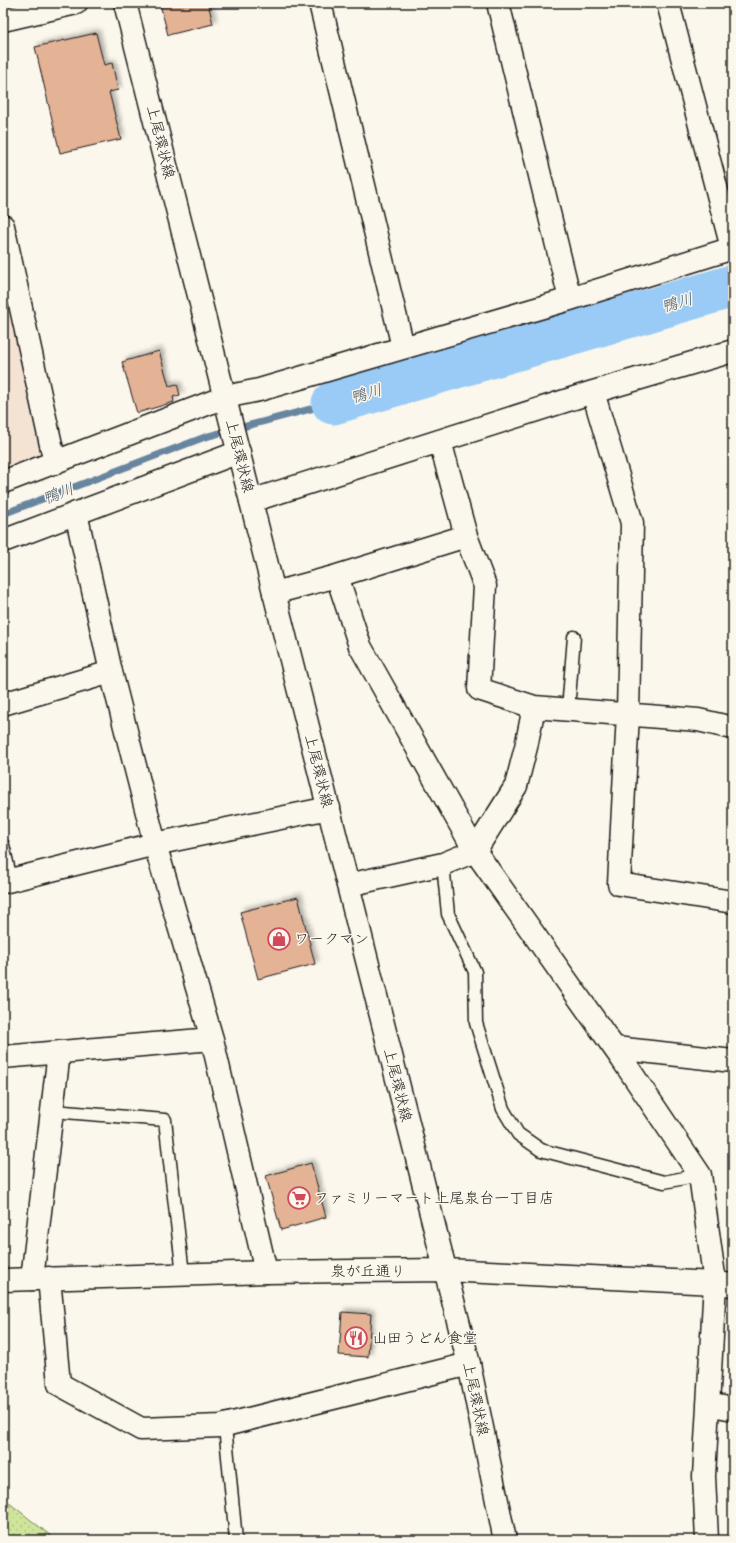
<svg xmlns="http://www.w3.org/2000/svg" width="736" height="1543" viewBox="0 0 736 1543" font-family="'Shantell Sans','Klee One',sans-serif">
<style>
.built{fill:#f4e2d2}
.grass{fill:url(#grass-dots);stroke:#76805c}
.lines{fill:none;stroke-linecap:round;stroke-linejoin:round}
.stream{stroke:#68859f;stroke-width:7}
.river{stroke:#9acbf6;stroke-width:43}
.building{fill:#e4b295;stroke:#1c1c1c;filter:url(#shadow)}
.lane-casing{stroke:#1c1c1c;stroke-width:15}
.street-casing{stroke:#1c1c1c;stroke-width:25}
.secondary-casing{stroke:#1c1c1c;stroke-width:25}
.lane{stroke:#fbf7ec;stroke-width:12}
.street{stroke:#fbf7ec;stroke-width:22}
.secondary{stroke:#fbf7ec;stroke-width:22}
.labels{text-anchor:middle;stroke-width:3;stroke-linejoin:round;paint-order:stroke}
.street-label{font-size:15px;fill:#1c1c1c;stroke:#fbf7ec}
.poi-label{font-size:15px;fill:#1c1c1c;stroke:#fbf7ec;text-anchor:start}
.water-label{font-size:16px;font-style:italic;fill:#485968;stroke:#fbf7ec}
</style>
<defs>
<pattern id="grass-dots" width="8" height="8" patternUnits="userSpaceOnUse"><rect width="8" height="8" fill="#cfe59b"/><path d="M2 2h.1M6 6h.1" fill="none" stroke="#b1c485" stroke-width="1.8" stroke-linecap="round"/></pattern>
<filter id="shadow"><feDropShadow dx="3.5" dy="-3.5" stdDeviation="2" flood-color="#0004"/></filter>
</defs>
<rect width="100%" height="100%" fill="#fbf7ec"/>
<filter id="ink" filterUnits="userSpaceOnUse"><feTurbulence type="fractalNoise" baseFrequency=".025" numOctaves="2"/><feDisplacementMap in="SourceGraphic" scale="8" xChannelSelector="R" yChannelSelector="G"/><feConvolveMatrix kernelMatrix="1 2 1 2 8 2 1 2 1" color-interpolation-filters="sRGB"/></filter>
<g filter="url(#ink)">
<path class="built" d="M 3,250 L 44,455 L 3,471 Z"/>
<path class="grass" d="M 3,1498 L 56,1540 L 3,1540 Z"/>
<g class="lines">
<path class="stream" d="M 3,514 L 205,437 L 333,403"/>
<path class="river" d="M 333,403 L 733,286"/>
</g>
<path class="building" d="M 165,3 L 208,3 L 213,24 L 168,35 L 160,4 Z
M 96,33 L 104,65 L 112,63 L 118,90 L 109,92 L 121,139 L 60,153 L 35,47 Z
M 159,351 L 169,386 L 177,384 L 180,395 L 173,397 L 174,402 L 137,413 L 122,362 Z
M 298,897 L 315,964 L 258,979 L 240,912 Z
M 311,1163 L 326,1217 L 281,1230 L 266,1176 Z
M 342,1312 L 371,1314 L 368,1357 L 339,1355 Z"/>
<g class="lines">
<g class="lane-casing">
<path id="lane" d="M 568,710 L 574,637
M 3,845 L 11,880
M 443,864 L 448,914 L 475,972 L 476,1023 L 503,1109 L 518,1134 L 541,1150 L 664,1182 L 700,1175
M 52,1111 L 165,1120 L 183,1274
M 225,1426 L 236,1540"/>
</g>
<g class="street-casing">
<path id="street" d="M 320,3 L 403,347
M 498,3 L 570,299
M 668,3 L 732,248
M 3,20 L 76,3
M 3,226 L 55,463
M 593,392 L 632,523 L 628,714 L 619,884 L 733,902
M 440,441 L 466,536 L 485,586 L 479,689 L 534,707 L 698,720 L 733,728
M 3,482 L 225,397 L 259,390 L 570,299 L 733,248
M 251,501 L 593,392 L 733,351
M 76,513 L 111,672 L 155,844 L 212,1039 L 266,1272
M 3,541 L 239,452
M 337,576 L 360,646 L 475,851 L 622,1059 L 700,1175 L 715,1283 L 704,1476 L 707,1540
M 274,593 L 337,576 L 466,536
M 3,704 L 111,672
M 3,882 L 155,844 L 329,808
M 348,885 L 443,864 L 475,851 L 516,786 L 526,747 L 534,707
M 615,1048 L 733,1061
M 3,1057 L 212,1039
M 49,1278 L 59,1384 L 141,1429 L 221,1426 L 469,1364
M 32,1279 L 59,1052
M 708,1404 L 733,1409"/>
</g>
<g class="secondary-casing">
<path id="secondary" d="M 125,3 L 469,1364 L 505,1540
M 3,1280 L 266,1272 L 445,1270 L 715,1283 L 733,1285"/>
</g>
<use href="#lane" class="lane"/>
<use href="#street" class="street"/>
<use href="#secondary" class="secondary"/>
</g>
</g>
<defs>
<g id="shop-ring" transform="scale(1.15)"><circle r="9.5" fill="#fbf7ec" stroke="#d1495b" stroke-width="1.5"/><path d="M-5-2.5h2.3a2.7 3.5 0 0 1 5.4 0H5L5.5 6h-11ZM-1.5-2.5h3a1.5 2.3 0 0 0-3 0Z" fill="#d1495b"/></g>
<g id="supermarket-ring" transform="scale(1.15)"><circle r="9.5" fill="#fbf7ec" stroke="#d1495b" stroke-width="1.5"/><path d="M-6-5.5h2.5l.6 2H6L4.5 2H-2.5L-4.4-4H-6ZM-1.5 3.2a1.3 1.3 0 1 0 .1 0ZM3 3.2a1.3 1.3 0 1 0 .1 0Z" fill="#d1495b"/></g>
<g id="restaurant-ring" transform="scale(1.15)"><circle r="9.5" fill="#fbf7ec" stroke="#d1495b" stroke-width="1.5"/><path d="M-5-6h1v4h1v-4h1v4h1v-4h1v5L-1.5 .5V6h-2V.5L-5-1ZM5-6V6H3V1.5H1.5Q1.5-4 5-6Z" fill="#d1495b"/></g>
</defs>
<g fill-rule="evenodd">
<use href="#shop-ring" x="279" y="939"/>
<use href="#supermarket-ring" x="299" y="1198"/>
<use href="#restaurant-ring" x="356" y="1338"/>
</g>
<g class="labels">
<g class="street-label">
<text transform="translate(161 142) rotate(76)" y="5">上尾環状線</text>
<text transform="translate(240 456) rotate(76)" y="5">上尾環状線</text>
<text transform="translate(319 771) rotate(76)" y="5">上尾環状線</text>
<text transform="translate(398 1085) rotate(76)" y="5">上尾環状線</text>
<text x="368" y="1276">泉が丘通り</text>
<text transform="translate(476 1399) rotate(78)" y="5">上尾環状線</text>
</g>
<g class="poi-label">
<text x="294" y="944">ワークマン</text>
<text x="314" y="1203">ファミリーマート上尾泉台一丁目店</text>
<text x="372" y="1343">山田うどん食堂</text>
</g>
<g class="water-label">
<text transform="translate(677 302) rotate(-16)" y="6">鴨川</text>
<text transform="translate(366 393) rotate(-16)" y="6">鴨川</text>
<text transform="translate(58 493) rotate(-21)" y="6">鴨川</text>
</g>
</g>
<rect width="736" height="1543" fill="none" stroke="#fbf7ec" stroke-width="16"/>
<rect x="8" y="8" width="720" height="1527" fill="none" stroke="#1c1c1c" stroke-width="1.5" filter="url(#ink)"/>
</svg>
